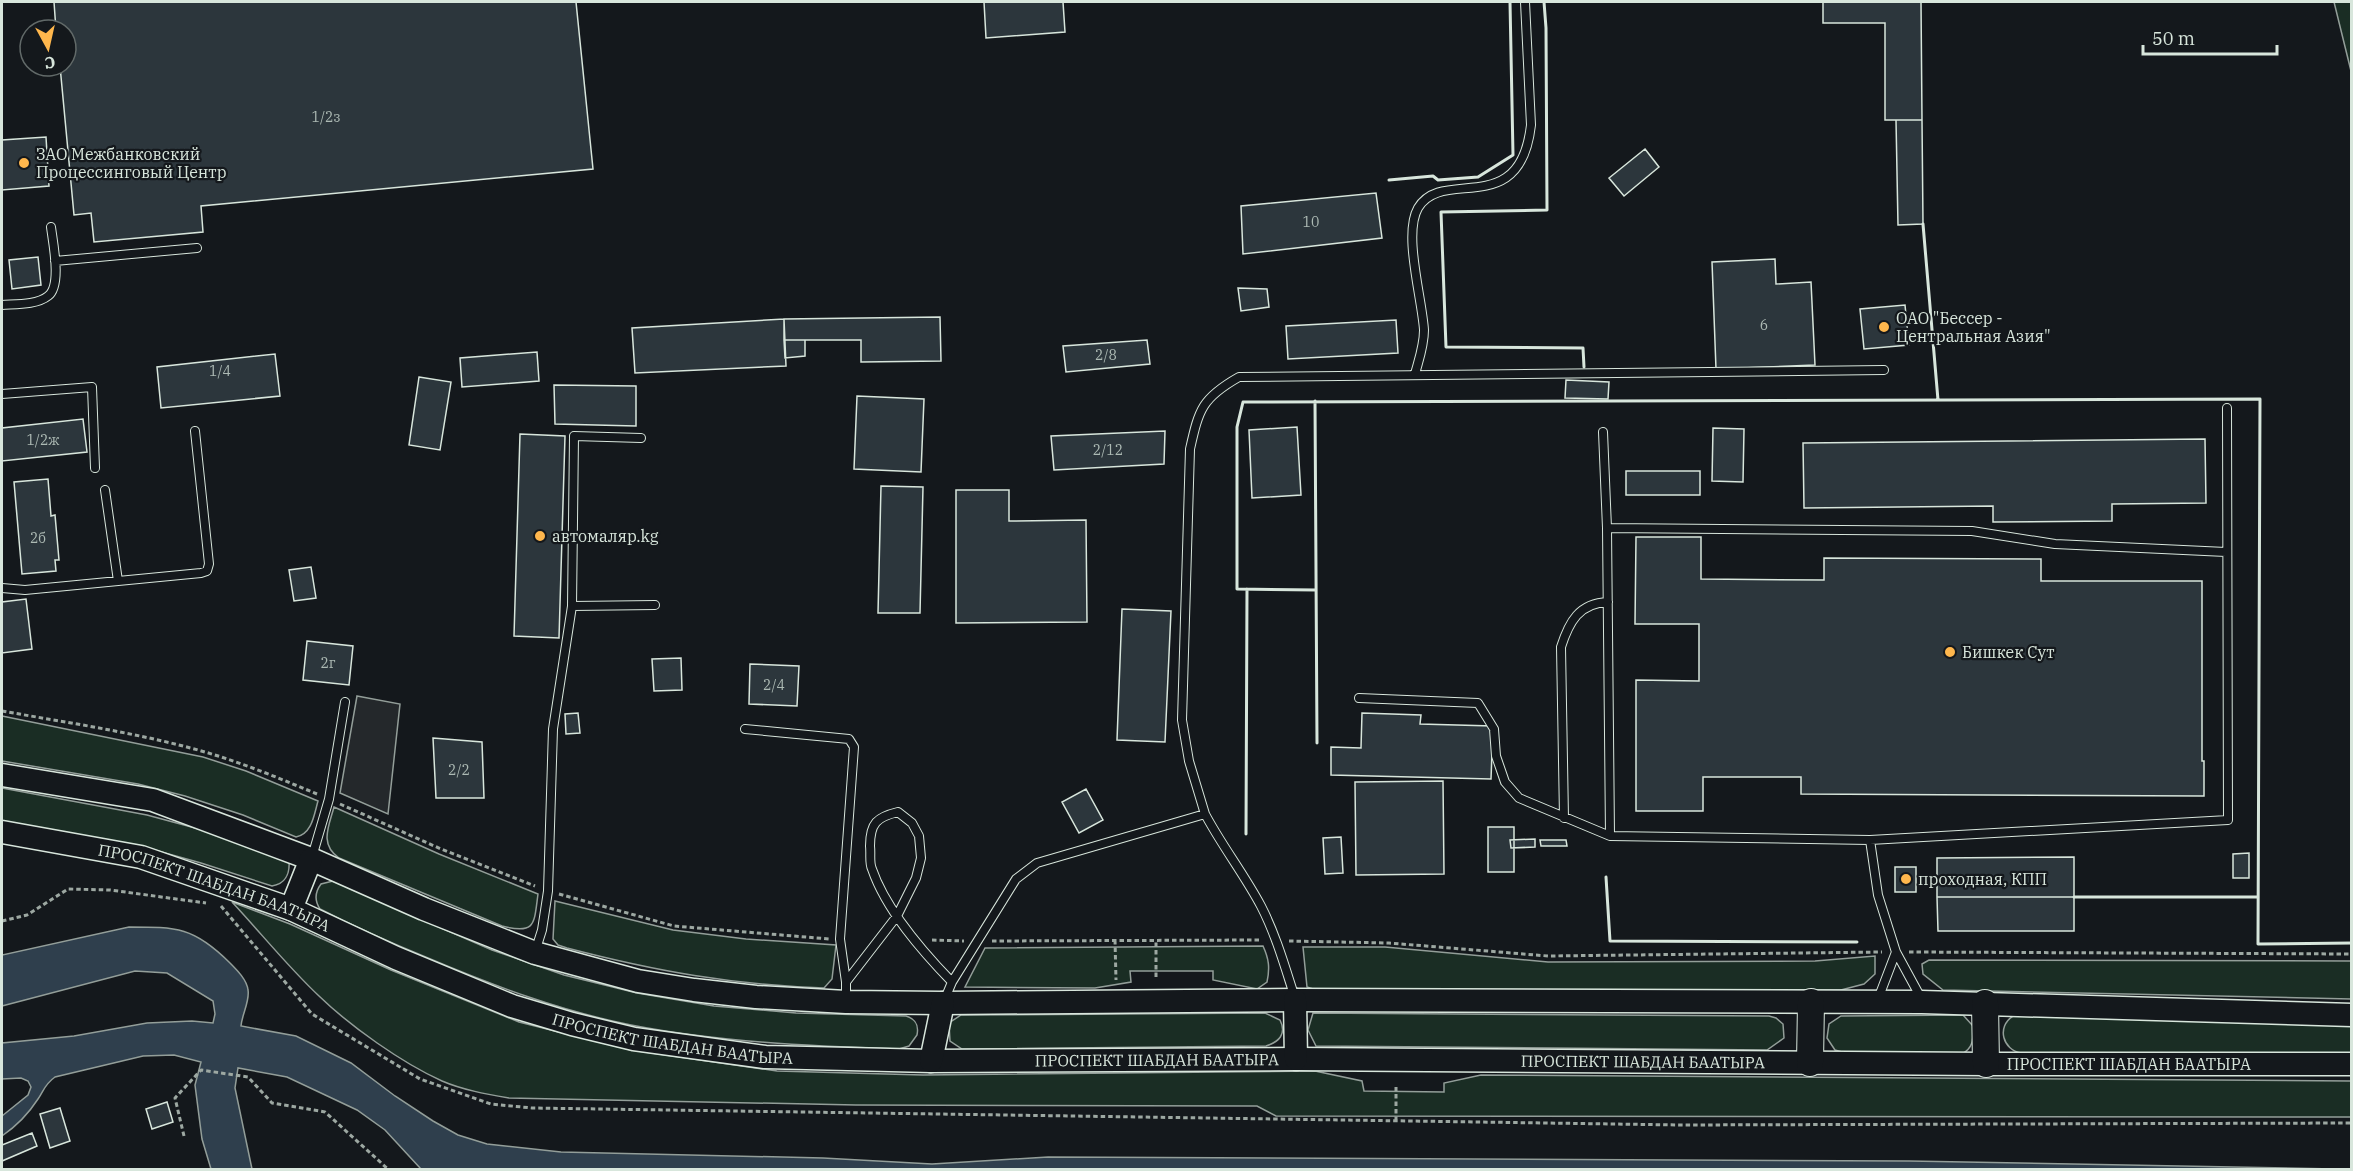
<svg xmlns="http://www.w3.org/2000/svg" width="2353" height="1171" viewBox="0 0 2353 1171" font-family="'IBM Plex Serif',serif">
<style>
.green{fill:#1a2d24;stroke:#939e99;stroke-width:1.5}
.parking{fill:#24282b;stroke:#939e99;stroke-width:1.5}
.water{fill:#2f3f4d;stroke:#939e99;stroke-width:1.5}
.building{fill:#2c363c;stroke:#d8e6dc;stroke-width:1.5}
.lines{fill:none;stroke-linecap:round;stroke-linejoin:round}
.service-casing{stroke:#d8e6dc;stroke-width:10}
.secondary-casing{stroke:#d8e6dc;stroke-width:25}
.primary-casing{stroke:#d8e6dc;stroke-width:28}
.path{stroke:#9da8a2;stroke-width:3;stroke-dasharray:4.5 3;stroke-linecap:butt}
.service{stroke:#14181c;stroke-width:8}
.secondary{stroke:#14181c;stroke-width:22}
.primary{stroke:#14181c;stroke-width:26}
.wall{stroke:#d8e6dc;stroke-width:3}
.poi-dot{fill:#ffb74d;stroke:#14181c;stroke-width:2}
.labels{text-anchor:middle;stroke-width:4.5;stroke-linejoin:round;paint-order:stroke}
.number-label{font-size:14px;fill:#adbab4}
.poi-label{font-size:16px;fill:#d8e6dc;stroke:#14181c;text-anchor:start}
.street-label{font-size:16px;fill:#d8e6dc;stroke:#14181c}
</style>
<rect width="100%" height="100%" fill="#14181c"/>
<path class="green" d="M 2334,2 L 2351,2 L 2351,71 Z
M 2,716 L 203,757 L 246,771 L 318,801 C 314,815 312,834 296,837 L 243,815 L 185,796 L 138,784 L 2,761 Z
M 2,788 L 147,815 L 210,832 L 289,861 C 290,874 285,884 272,886 L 201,863 L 140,846 L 2,821 Z
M 334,807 L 439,854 L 538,894 C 534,924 536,935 502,926 L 339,858 C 319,844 329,826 334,807 Z
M 333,881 L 492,950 L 564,975 L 637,993 L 714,1006 L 796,1013 L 906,1016 C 916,1019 919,1025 917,1035 L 909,1046 L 899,1049 C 809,1046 719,1042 631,1025 C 561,1011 494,986 428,958 C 391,943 355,927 320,909 C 314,900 315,892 321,884 Z
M 555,901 L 673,930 L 746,939 L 836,945 L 832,979 L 824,988 C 733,985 655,971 567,948 L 558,945 L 553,939 Z
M 232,902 L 290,924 L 391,970 L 519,1022 L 631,1050 L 777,1071 L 923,1075 L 1315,1071 L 1362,1081 L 1364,1091 L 1444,1092 L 1444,1083 L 1481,1075 L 2351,1081 L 2351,1117 L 1276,1116 L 1257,1106 L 856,1105 L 509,1098 C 486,1094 463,1090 442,1081 C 402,1063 350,1026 319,996 C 288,967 261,933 232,902 Z
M 1263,946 C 1269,959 1270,968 1267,982 L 1257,989 L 1213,980 L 1213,971 L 1130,971 L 1131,982 L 1095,988 L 965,987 L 985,948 Z
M 1303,947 L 1385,947 L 1548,962 L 1815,961 L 1875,956 L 1875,974 L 1864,984 L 1841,990 L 1313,989 L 1307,987 Z
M 1929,960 L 2351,961 L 2351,999 L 1943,990 L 1923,974 L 1922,964 Z
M 1265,1013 L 1280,1020 C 1287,1034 1279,1042 1266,1046 L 962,1049 L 950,1041 L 949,1023 L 961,1015 Z
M 1313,1013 L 1769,1016 L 1776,1018 L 1783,1024 L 1784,1038 L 1767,1050 L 1316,1046 L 1308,1030 Z
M 1963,1015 L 1973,1026 C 1973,1039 1974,1047 1962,1054 L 1842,1052 L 1835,1050 L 1827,1038 L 1829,1024 L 1841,1016 Z
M 2013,1016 L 2351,1024 L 2351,1055 L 2021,1053 C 2003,1050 1996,1027 2013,1016 Z"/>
<path class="parking" d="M 357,696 L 400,704 L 388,814 L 340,793 Z"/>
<path class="water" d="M 129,927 C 177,927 194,927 230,963 C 237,970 247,980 248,990 C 250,1001 242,1014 241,1026 L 296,1036 L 351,1063 L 395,1096 L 433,1121 L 458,1135 L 487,1144 L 561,1152 L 823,1158 L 932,1164 L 1048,1157 L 1909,1161 L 2335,1169 L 421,1169 L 385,1130 L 357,1110 L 287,1077 L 238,1068 L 235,1088 L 252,1169 L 211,1169 L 202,1139 L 195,1085 L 201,1062 L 174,1055 L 143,1056 L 55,1077 C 45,1084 44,1090 38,1099 C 29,1113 15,1127 2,1136 L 2,1116 L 28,1095 L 31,1087 L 28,1081 L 21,1078 L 2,1079 L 2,1043 L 74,1036 L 147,1023 L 192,1021 L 213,1023 L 215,1014 L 213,1001 L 167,973 L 135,971 L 2,1006 L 2,955 Z"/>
<path class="building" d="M 54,2 L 576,2 L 593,169 L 201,206 L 203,232 L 94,242 L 91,213 L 74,215 L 60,66 L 66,66 L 66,30 L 56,30 Z
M 984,2 L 1063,2 L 1065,32 L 986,38 Z
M 1823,2 L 1921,2 L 1922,120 L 1885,120 L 1885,23 L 1823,23 Z
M 1896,120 L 1922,120 L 1923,224 L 1898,225 Z
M 46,137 L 49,186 L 2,190 L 2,140 Z
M 1645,149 L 1659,167 L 1624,196 L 1609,178 Z
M 1376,193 L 1382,238 L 1243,254 L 1241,206 Z
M 38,257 L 41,285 L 12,289 L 9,260 Z
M 1775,259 L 1776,284 L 1811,282 L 1815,365 L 1716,369 L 1712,262 Z
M 1238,288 L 1267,289 L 1269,307 L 1241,311 Z
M 1905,305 L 1909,345 L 1864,349 L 1860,309 Z
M 940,317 L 941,361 L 861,362 L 861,340 L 784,340 L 784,319 Z
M 784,319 L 786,366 L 635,373 L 632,328 Z
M 1396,320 L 1398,353 L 1288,359 L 1286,326 Z
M 784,340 L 805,340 L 805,356 L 785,358 Z
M 1147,340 L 1150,364 L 1066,372 L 1063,346 Z
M 537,352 L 539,381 L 462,387 L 460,358 Z
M 275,354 L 280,396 L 161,408 L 157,367 Z
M 419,377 L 451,382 L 440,450 L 409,445 Z
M 1566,380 L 1609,382 L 1608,399 L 1565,398 Z
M 554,385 L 636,386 L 636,426 L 555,424 Z
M 857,396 L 924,399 L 921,472 L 854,469 Z
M 83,419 L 87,452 L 2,461 L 2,428 Z
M 1297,427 L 1301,495 L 1252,498 L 1249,430 Z
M 1713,428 L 1744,429 L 1743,482 L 1712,481 Z
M 1165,431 L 1164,464 L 1054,470 L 1051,436 Z
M 520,434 L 565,436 L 559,638 L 514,636 Z
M 2205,439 L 2206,503 L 2112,504 L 2112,521 L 1993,522 L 1993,506 L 1804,508 L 1803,443 Z
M 1626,471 L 1700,471 L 1700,495 L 1626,495 Z
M 48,479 L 51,516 L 55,515 L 59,560 L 55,560 L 56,571 L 22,574 L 14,482 Z
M 881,486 L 923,487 L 920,613 L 878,613 Z
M 956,490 L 1009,490 L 1009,521 L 1086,520 L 1087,622 L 956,623 Z
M 1636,537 L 1701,537 L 1701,579 L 1824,580 L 1824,558 L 2041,559 L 2041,581 L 2202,581 L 2202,761 L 2204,761 L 2204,796 L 1801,794 L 1801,777 L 1703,777 L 1703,811 L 1636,811 L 1636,680 L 1699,681 L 1699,624 L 1635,624 Z
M 311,567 L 316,598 L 294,601 L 289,570 Z
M 26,599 L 32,649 L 2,653 L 2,602 Z
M 1122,609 L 1171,611 L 1165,742 L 1117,740 Z
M 307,641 L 353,646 L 349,685 L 303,680 Z
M 681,658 L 682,690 L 654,691 L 652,659 Z
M 750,664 L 799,666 L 797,706 L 749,704 Z
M 578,713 L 580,733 L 566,734 L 565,714 Z
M 1362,713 L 1421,715 L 1420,724 L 1493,726 L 1491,779 L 1331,775 L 1331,747 L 1361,748 Z
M 433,738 L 482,742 L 484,798 L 436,798 Z
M 1443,781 L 1444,874 L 1356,875 L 1355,782 Z
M 1086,789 L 1103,820 L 1079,833 L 1062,802 Z
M 1488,827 L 1514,827 L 1514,872 L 1488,872 Z
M 1341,837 L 1343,873 L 1325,874 L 1323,838 Z
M 1535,839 L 1535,847 L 1511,848 L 1510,840 Z
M 1540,840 L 1566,840 L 1567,846 L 1541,846 Z
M 2249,853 L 2249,878 L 2233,878 L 2233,854 Z
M 2074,857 L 2074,897 L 1937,897 L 1937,858 Z
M 1895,867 L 1916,867 L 1916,892 L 1895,892 Z
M 1937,897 L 2074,897 L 2074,931 L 1938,931 Z
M 167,1102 L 173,1122 L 152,1129 L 146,1109 Z
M 60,1108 L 70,1141 L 50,1148 L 40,1114 Z
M 32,1133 L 37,1146 L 2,1161 L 2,1145 Z"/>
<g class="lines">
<g class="service-casing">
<path id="service" d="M 55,261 L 197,248
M 2,305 C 15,304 37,305 48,296 C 62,286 53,243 51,227
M 1415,374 C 1419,359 1424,346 1424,330 C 1422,298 1403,234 1418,208 C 1443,166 1520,221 1531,125 L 1525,2
M 2,394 L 92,387 L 95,468
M 1603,432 L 1607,528 L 1610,836
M 105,490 L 118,581
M 1607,528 L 1972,531 L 2055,544 L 2226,552
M 2,588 L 25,590 L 201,573 L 207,571 L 209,564 L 195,431
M 572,606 L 655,605
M 1359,698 L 1478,703 L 1494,729 L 1496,756 L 1505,782 L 1519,798 L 1610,836 L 1870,840 L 1878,895 L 1896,952 L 1921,998
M 745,729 L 849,739 L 854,747 L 840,939 L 846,982
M 1205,814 C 1222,846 1244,874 1261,906 C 1276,935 1285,967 1295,998
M 1564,818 L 1561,647 C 1569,622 1579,603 1608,602
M 1870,840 L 2228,820 L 2227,408
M 312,857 L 329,799 L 345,702
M 535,952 L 542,930 L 548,891 L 553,729 L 572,606 L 574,436 L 641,438
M 952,982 L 1016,879 L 1037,863 L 1205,814 L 1189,761 L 1182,720 L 1190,449 C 1199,409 1202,398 1239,377 L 1884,370
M 1878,999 L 1896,952
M 846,1002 L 846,982 L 897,916 L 916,878 L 921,858 L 919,836 L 912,823 L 898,812 C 877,817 870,823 870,846 C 871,854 869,863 872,869 C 886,910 922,951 952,982 L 944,1001"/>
</g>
<g class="secondary-casing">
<g id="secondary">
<path d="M 2,775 L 153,800 L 311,859 L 424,909 L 535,953 L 638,981 L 694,990 L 756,997 L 846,1002 L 943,1003 L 1295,1000 L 1922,1002 L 2352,1015"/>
<path id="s1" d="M 2,832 L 141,857 L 291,909 L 396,958 L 512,1006 L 572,1024 L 634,1039 L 765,1057 L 931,1061 L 1296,1059 L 1986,1064 L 2352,1064"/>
<path d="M 291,909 L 311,859"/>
<path d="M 1295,1000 L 1296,1059"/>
<path d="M 931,1061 L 943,1003"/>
</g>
</g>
<g class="primary-casing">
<path id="primary" d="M 1985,1003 L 1986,1064
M 1810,1063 L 1811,1002"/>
</g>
<path class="path" d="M 2,711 C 69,723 139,733 205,752 C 243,763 281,779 317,794
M 340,804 L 441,849 L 535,886
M 559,894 L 674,926 L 829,939
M 221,906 L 312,1014 L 420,1079 L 491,1104 L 532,1108 L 1680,1125 L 2352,1123
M 2,921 L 27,915 L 68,889 L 110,890 L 206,903
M 932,940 L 964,941
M 1115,940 L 1116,980
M 992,941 L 1261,940
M 1289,941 L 1389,943 L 1548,956 L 1882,952
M 1909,952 L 2352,954
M 1156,977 L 1156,940
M 1396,1121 L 1396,1087
M 184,1136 L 175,1098 L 201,1070 L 248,1077 L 272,1103 L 325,1112 L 389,1170"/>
<use href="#service" class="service"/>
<use href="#secondary" class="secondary"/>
<use href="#primary" class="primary"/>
<path class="wall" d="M 1544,2 L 1546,28 L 1547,210 L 1441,212 L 1446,347 L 1583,348 L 1584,367
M 1389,180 L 1433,176 L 1438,180 L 1478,177 L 1513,155 L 1510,2
M 1923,224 L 1938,400
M 1315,401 L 1317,743
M 1316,590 L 1237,589 L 1237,427 L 1243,402 L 2260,399 L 2258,944 L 2352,943
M 1246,834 L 1247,589
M 1606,877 L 1610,941 L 1857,942
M 2074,897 L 2258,897"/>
</g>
<g class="poi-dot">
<circle cx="24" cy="163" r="6"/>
<circle cx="1884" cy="327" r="6"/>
<circle cx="540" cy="536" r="6"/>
<circle cx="1950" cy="652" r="6"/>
<circle cx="1906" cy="879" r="6"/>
</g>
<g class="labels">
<g class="number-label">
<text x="326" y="122">1/2з</text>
<text x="1311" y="227">10</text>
<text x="1764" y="330">6</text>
<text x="1106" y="360">2/8</text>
<text x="220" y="376">1/4</text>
<text x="43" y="445">1/2ж</text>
<text x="1108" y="455">2/12</text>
<text x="38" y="543">2б</text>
<text x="328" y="668">2г</text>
<text x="774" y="690">2/4</text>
<text x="459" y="775">2/2</text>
</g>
<g class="poi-label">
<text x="36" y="160">ЗАО Межбанковский<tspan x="36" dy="18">Процессинговый Центр</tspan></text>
<text x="1896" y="324">ОАО "Бессер -<tspan x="1896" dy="18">Центральная Азия"</tspan></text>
<text x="552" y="542">автомаляр.kg</text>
<text x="1962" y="658">Бишкек Сут</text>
<text x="1918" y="885">проходная, КПП</text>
</g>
<g class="street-label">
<text dy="6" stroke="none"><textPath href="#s1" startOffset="220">ПРОСПЕКТ ШАБДАН БААТЫРА</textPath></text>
<text dy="6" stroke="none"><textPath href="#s1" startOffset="706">ПРОСПЕКТ ШАБДАН БААТЫРА</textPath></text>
<text dy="6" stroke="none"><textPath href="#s1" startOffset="1192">ПРОСПЕКТ ШАБДАН БААТЫРА</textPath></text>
<text dy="6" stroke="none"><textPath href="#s1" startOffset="1678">ПРОСПЕКТ ШАБДАН БААТЫРА</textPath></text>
<text dy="6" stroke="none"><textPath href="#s1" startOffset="2164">ПРОСПЕКТ ШАБДАН БААТЫРА</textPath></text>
</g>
</g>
<rect width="2353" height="1171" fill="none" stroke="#d8e6dc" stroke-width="6"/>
<g transform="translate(48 48) rotate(172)"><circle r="28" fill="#14181c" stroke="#626a69" stroke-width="1.5"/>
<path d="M0-4.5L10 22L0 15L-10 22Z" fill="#ffb74d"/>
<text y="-9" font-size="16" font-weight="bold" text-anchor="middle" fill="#d8e6dc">С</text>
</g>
<path d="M2143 45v9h134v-9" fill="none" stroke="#d8e6dc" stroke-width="3"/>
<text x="2152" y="45" font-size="18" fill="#d8e6dc" stroke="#14181c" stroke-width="4.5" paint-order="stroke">50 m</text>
</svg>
